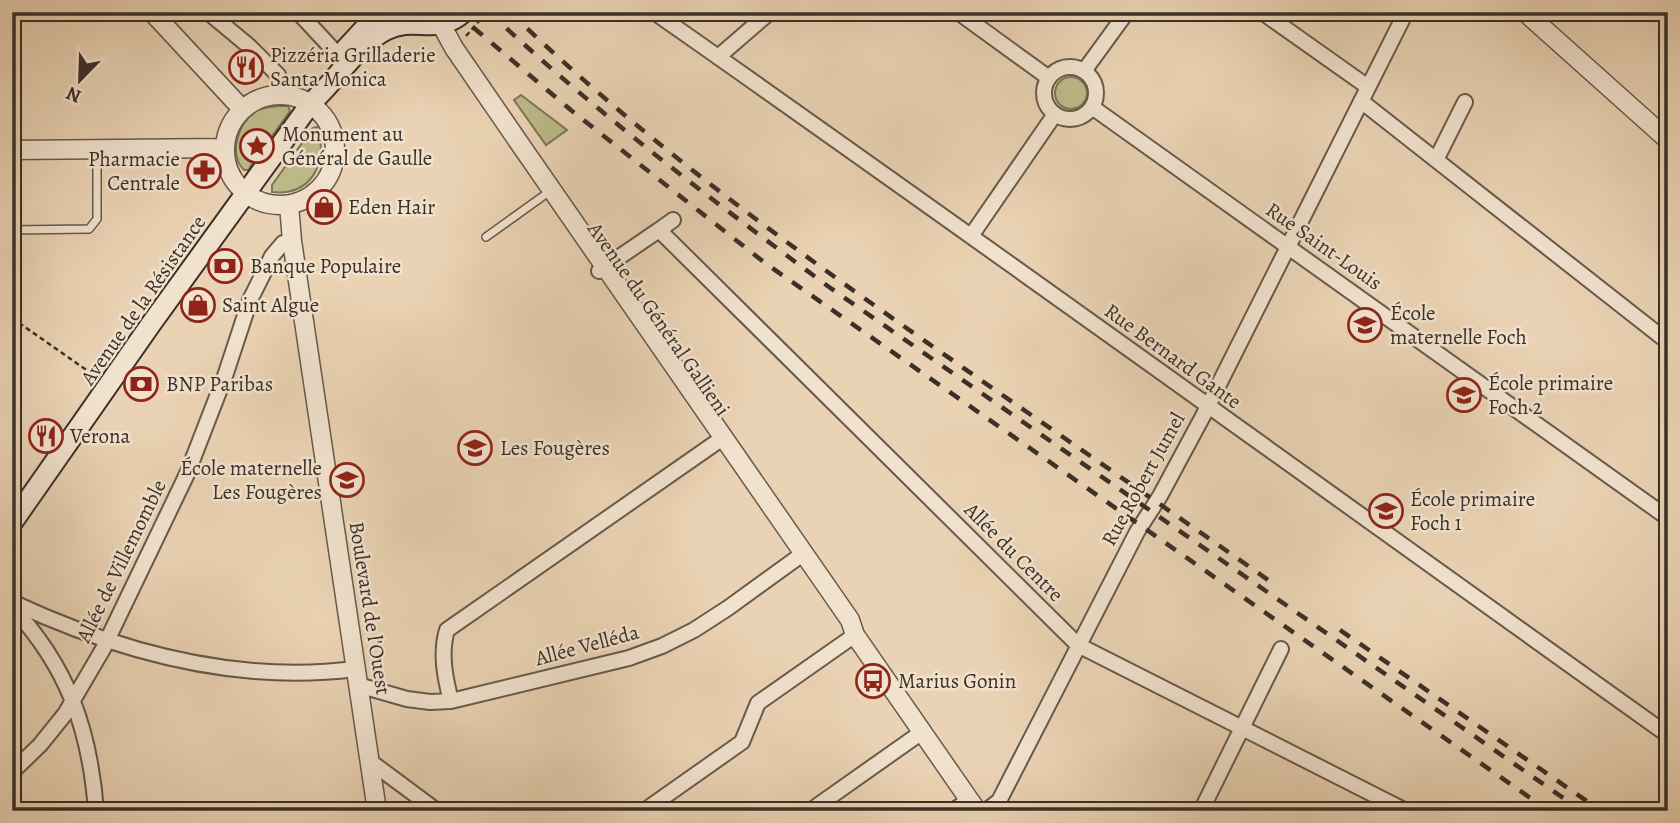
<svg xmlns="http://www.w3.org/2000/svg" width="1680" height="823" viewBox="0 0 1680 823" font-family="Alegreya,serif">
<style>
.green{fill:#bcbb89;stroke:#7c7658;stroke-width:2}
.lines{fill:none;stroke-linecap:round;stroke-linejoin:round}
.service-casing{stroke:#67594b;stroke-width:10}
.minor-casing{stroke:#67594b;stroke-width:18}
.tertiary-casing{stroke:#67594b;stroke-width:21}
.secondary-casing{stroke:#3b3028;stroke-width:23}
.path{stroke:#3b3028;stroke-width:2.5;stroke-dasharray:5 3.5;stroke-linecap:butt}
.service{stroke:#f1e2ce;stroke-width:7}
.minor{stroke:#f1e2ce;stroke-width:14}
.tertiary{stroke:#f1e2ce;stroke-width:18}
.secondary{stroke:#f1e2ce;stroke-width:19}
.rail{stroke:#3b3028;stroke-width:4.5;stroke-dasharray:12 12;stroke-linecap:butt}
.labels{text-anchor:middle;stroke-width:5;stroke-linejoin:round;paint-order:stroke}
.poi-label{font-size:21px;fill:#3b3028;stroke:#f1e2ce;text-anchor:start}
.street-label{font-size:21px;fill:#3b3028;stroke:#f1e2ce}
</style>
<rect width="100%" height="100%" fill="#ead3b4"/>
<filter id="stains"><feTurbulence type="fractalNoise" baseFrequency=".00286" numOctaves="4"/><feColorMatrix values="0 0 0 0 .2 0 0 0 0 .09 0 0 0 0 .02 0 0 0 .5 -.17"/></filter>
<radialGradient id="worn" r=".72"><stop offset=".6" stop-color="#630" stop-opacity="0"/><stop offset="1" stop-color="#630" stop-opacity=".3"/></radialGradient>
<path class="green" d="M1055 93a16 16 0 1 1 32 0a16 16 0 1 1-32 0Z
M 521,95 L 567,130 L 546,145 L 514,100 Z
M 278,106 L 288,106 L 290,111 L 248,170 L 244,170 C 228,154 238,123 256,111 C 263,107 270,107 278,106 Z
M 317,127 C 329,161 312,197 272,192 L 272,185 L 313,128 Z"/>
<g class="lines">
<g class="service-casing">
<path id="service" d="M 12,230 L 89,229 L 97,219 L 97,150
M 486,237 L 546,194"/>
</g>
<g class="minor-casing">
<path id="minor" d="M 208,12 L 250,47 L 278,75 L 283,94
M 298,12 L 339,56
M 654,12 C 994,250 1330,494 1668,735
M 958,12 L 1049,78
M 1262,12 L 1368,87
M 718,57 L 770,12
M1044 93a26 26 0 1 1 52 0a26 26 0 1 1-52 0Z
M 1084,71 L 1127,12
M 1361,101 L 1668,342
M 1092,107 L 1668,518
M 1436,160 L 1465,102
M 659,230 L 673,220
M 971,236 L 1055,114
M 599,271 L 659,230 L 1078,645 L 1406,811
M 12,602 C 119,652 237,684 355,669
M 12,607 C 68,667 90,730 96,811
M 358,685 L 407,699 L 430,702 L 451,701 L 629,658 L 662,646 L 694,630 L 728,608 L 804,553
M 451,701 C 445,678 440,653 447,630 L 724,437
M 371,762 L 437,811
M 12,772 L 40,745 L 65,714 L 103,649 L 187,474 L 225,376 L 250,300 L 272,256 L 283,243 L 292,241
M 644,811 L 742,742 L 758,703 L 855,635
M 810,811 L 922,732
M 953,811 L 969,800
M 986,811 L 999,801 L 1137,532 L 1160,496 L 1203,416 L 1406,12
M 1201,811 L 1281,649"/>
</g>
<g class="tertiary-casing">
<path id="tertiary" d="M 152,12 L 242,109
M 427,12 L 442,26 L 454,48 L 522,147 L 850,620 L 855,635 L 977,811
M 1525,12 L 1668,140
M225 150a55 55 0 1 1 110 0a55 55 0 1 1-110 0Z
M 12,150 L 224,148
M 289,205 L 292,241 L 377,811"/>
</g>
<g class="secondary-casing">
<path id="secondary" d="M 339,56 L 375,17 L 383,12
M 12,523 L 151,324 L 311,103 C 335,82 358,44 386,30 C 417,15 435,37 464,12"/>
</g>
<path class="path" d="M 466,36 L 487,12
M 12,318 L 95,376"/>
<use href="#service" class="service"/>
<use href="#minor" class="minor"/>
<use href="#tertiary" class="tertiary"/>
<use href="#secondary" class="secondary"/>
<path class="rail" d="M 455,12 L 572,111 L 765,263 L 1549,811
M 489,12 C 595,112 712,200 829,287 L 1582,811
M 510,12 C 639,137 785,243 932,346 C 1045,425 1159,503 1271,582
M 1340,630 L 1601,811"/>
</g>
<defs>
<g id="restaurant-ring" transform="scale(1.75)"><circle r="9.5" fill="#f1e2ce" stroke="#8f2418" stroke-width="1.5"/><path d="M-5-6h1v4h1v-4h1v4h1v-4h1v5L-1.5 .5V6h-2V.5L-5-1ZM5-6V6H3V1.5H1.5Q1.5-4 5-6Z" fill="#8f2418"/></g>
<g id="sight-ring" transform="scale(1.75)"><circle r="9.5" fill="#f1e2ce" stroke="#8f2418" stroke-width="1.5"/><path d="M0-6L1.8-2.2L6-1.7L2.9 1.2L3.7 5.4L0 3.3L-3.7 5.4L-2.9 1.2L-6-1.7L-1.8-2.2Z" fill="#8f2418"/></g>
<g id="pharmacy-ring" transform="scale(1.75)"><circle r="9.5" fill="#f1e2ce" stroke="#8f2418" stroke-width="1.5"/><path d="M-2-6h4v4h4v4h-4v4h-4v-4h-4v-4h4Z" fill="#8f2418"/></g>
<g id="shop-ring" transform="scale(1.75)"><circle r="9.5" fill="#f1e2ce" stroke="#8f2418" stroke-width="1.5"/><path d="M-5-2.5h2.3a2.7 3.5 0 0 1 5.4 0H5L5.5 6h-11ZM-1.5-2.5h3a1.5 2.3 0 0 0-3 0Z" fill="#8f2418"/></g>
<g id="bank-ring" transform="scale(1.75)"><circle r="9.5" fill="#f1e2ce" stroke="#8f2418" stroke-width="1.5"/><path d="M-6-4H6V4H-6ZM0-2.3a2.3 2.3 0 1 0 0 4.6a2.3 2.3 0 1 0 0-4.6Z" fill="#8f2418"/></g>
<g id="school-ring" transform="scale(1.75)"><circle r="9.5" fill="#f1e2ce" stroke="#8f2418" stroke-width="1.5"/><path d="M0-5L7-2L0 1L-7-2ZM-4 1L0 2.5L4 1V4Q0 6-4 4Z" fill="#8f2418"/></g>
<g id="bus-ring" transform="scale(1.75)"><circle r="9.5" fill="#f1e2ce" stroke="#8f2418" stroke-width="1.5"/><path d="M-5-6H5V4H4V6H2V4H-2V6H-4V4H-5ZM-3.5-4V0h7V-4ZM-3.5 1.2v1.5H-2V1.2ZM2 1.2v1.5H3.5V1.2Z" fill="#8f2418"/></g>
</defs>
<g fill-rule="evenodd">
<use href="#restaurant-ring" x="246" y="67"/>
<use href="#sight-ring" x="257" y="146"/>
<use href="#pharmacy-ring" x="204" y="171"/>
<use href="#shop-ring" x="324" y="207"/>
<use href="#bank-ring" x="225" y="266"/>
<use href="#shop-ring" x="198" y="305"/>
<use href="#school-ring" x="1365" y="325"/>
<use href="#bank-ring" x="141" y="384"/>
<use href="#school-ring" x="1464" y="395"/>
<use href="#restaurant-ring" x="46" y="436"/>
<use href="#school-ring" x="475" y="448"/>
<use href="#school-ring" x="347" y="480"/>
<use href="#school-ring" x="1386" y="511"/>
<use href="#bus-ring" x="873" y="681"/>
</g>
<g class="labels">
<g class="poi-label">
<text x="270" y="62">Pizzéria Grilladerie<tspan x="270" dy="24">Santa Monica</tspan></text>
<text x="282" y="141">Monument au<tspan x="282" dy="24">Général de Gaulle</tspan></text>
<text x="180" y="166" text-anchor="end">Pharmacie<tspan x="180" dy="24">Centrale</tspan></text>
<text x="348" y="214">Eden Hair</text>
<text x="250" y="273">Banque Populaire</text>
<text x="222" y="312">Saint Algue</text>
<text x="1390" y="320">École<tspan x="1390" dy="24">maternelle Foch</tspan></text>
<text x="1488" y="390">École primaire<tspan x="1488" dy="24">Foch 2</tspan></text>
<text x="166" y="391">BNP Paribas</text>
<text x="70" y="443">Verona</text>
<text x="500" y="455">Les Fougères</text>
<text x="322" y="475" text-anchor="end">École maternelle<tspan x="322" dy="24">Les Fougères</tspan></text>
<text x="1410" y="506">École primaire<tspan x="1410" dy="24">Foch 1</tspan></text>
<text x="898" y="688">Marius Gonin</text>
</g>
<g class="street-label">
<text transform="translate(1324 246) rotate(35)" y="7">Rue Saint-Louis</text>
<text transform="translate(143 300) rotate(-55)" y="7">Avenue de la Résistance</text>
<text transform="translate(659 319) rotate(55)" y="7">Avenue du Général Gallieni</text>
<text transform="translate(1173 356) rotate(36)" y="7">Rue Bernard Gante</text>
<text transform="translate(1143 479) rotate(-61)" y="7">Rue Robert Jumel</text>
<text transform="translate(1014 552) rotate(45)" y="7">Allée du Centre</text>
<text transform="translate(121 561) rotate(-64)" y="7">Allée de Villemomble</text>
<text transform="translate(370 608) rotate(81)" y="7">Boulevard de l'Ouest</text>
<text transform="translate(587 645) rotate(-15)" y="7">Allée Velléda</text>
</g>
</g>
<rect width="1680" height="823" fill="none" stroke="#ead3b4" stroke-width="42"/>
<rect x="14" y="14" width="1652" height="795" fill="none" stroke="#3b3028" stroke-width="3.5"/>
<rect x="21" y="21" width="1638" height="781" fill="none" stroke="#3b3028" stroke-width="2"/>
<g transform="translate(80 80) rotate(203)" stroke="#f1e2ce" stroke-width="5" paint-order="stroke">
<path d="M0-5L12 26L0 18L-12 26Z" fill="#3b3028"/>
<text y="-10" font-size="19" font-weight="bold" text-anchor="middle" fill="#3b3028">N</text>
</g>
<rect width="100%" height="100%" filter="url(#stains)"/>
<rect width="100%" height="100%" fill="url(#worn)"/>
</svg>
